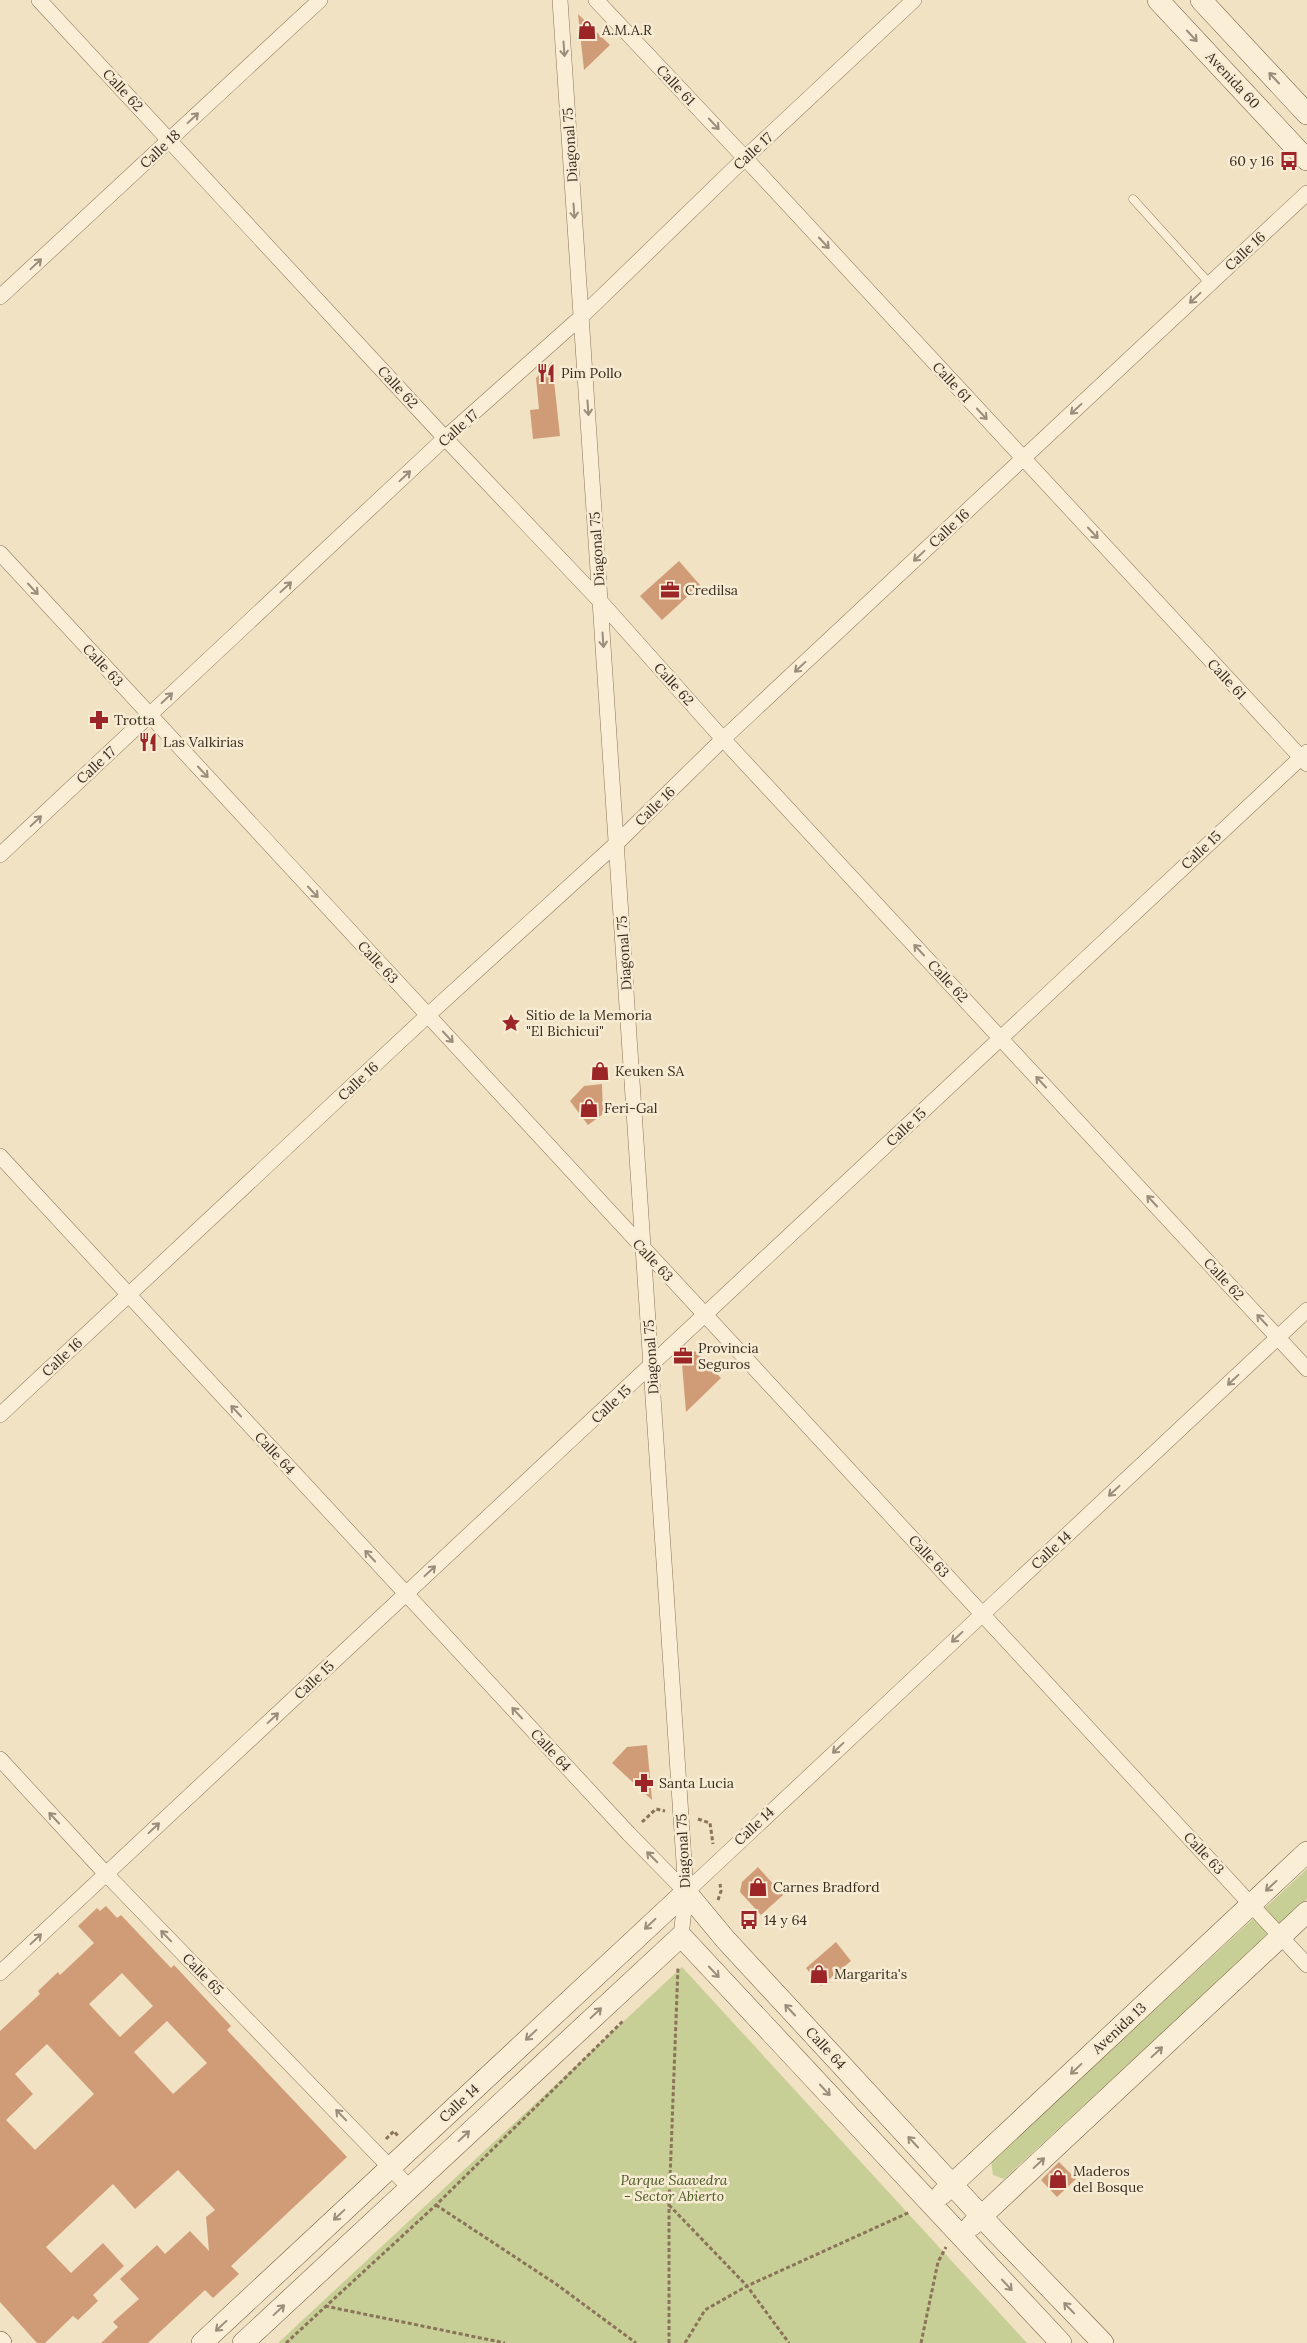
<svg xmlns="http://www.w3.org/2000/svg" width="1307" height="2343" viewBox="0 0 1307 2343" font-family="Lora,serif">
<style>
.green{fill:#c8cf96}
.building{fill:#d09c77;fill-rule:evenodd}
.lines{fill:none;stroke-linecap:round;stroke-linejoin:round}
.service-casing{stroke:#8b7359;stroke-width:9}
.minor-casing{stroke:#8b7359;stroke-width:16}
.secondary-casing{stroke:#6d543c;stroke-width:22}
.path{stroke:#8b7359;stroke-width:3;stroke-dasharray:4 2.5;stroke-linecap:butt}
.service{stroke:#faefd6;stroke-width:8}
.minor{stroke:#faefd6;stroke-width:15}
.secondary{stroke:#faefd6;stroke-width:21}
.oneway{stroke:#9a8d7a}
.labels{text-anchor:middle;stroke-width:5;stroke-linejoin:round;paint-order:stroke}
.poi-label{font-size:14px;fill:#3a2b1d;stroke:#f7ecd3;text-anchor:start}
.street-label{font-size:14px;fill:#3a2b1d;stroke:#f7ecd3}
.park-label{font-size:14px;font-style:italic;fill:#4a5723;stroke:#f7ecd3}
</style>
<rect width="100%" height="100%" fill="#f0e2c3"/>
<path class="green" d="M 1307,1869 L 1307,1899 L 1004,2179 L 993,2175 L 991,2161 Z
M 682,1967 L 1027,2343 L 278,2343 Z"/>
<path class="building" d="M 578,14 L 610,45 L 584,70 Z
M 552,362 L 560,436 L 533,439 L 530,410 L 539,409 L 536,378 Z
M 679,561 L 700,585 L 662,620 L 640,596 Z
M 602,1084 L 603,1114 L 588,1125 L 570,1101 L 584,1086 Z
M 695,1351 L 721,1378 L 686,1412 L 682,1364 Z
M 647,1745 L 652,1800 L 612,1763 L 627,1747 Z
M 758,1867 L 783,1895 L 761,1915 L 740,1892 L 742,1882 Z
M 106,1906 L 117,1918 L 121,1915 L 171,1968 L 174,1965 L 231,2026 L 227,2030 L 347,2157 L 231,2266 L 239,2274 L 213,2298 L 205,2290 L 148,2343 L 101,2343 L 118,2327 L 113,2322 L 139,2299 L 120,2279 L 157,2245 L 165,2254 L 190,2231 L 209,2251 L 206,2217 L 215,2210 L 178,2170 L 135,2209 L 113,2184 L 46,2247 L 71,2273 L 103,2243 L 124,2266 L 93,2295 L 98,2301 L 78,2320 L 73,2316 L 45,2343 L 37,2343 L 0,2302 L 0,2031 L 40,1994 L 38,1991 L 58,1972 L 60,1975 L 94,1943 L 78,1926 L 97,1908 L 100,1911 ZM 122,1973 L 153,2006 L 120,2037 L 89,2004 ZM 167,2021 L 207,2063 L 173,2094 L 134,2052 ZM 47,2044 L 94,2094 L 35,2150 L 6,2120 L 33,2094 L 15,2074 Z
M 836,1942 L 851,1961 L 821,1986 L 806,1968 Z
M 1059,2162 L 1076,2179 L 1057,2197 L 1041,2180 Z"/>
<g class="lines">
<g class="service-casing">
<path id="service" d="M 1133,199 L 1210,284"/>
</g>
<g class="minor-casing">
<path id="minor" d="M 39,0 L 445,438 L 600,601 L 723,739 L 1307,1369
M 560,0 L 686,1892 L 681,1936
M 596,0 L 745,158 L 1307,764
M 0,297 L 320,0
M 0,553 L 1307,1965
M 0,855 L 445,438 L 581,317 L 745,158 L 914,0
M 0,1156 L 629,1834 L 686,1892
M 0,1415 L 428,1015 L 617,843 L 723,739 L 1307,193
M 0,1759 L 106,1874 L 409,2187
M 686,1892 L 1307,1310
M 0,1973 L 1307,752"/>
</g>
<g class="secondary-casing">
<path id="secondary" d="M 1158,0 L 1307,160
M 1201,0 L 1307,114
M 942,2194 L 1307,1852
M 971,2226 L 1307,1912
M 0,2342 L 1,2343
M 202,2343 L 686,1892 L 725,1939 L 995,2231 L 1103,2343
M 243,2343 L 681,1936 L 1061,2343"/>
</g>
<path class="path" d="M 698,1819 L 710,1823 L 713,1844
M 642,1822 L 656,1809 L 665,1811
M 718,1900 L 721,1891 L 720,1884
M 386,2139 L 394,2131 L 398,2136
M 436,2205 L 556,2284 L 636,2343
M 669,2205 L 747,2286 L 789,2343
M 325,2306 L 505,2343
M 286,2343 L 436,2205 L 624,2020
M 669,2343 L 669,2205 L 678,1967
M 685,2343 L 705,2310 L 747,2286 L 910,2212
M 921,2343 L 938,2262 L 946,2247"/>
<use href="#service" class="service"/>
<use href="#minor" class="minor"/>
<use href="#secondary" class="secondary"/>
</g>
<defs><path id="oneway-shaft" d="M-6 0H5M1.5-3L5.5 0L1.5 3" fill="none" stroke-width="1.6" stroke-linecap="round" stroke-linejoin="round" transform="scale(1.25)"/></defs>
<g class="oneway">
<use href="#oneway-shaft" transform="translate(1192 36) rotate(47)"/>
<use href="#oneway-shaft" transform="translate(564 49) rotate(86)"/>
<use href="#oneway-shaft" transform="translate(1274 78) rotate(-133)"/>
<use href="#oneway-shaft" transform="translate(193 118) rotate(-43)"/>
<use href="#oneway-shaft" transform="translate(714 124) rotate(47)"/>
<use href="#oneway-shaft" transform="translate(574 211) rotate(86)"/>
<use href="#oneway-shaft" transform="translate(824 243) rotate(47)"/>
<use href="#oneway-shaft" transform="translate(36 264) rotate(-43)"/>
<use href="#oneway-shaft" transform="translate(1195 298) rotate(137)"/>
<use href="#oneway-shaft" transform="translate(588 408) rotate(86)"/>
<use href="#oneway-shaft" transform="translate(1076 409) rotate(137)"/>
<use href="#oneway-shaft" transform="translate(982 414) rotate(47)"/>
<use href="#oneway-shaft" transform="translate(405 476) rotate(-43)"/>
<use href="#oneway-shaft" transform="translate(1093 533) rotate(47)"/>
<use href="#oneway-shaft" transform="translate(919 556) rotate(137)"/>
<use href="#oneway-shaft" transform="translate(286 587) rotate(-43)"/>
<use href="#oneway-shaft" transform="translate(33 589) rotate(47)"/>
<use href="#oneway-shaft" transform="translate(603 640) rotate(86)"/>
<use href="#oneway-shaft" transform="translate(800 667) rotate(137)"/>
<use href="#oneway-shaft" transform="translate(167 698) rotate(-43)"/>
<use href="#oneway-shaft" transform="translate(203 772) rotate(47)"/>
<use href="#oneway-shaft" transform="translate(36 821) rotate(-43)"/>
<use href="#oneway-shaft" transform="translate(313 892) rotate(47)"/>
<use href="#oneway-shaft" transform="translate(919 950) rotate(-133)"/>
<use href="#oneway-shaft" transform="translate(448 1037) rotate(47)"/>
<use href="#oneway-shaft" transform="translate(1041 1082) rotate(-133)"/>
<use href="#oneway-shaft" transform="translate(1152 1201) rotate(-133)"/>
<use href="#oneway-shaft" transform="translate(1262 1320) rotate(-133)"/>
<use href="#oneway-shaft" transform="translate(1233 1380) rotate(137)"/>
<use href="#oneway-shaft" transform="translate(236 1411) rotate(-133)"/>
<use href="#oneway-shaft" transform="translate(1114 1491) rotate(137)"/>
<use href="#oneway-shaft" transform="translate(370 1556) rotate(-133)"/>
<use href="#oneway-shaft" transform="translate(430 1571) rotate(-43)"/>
<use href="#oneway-shaft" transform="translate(957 1637) rotate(137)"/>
<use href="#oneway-shaft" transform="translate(517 1713) rotate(-133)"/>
<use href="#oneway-shaft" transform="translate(273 1718) rotate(-43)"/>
<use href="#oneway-shaft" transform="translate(838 1748) rotate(137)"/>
<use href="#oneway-shaft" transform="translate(54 1818) rotate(-133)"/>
<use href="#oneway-shaft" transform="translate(154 1828) rotate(-43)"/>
<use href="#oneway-shaft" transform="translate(652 1857) rotate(-135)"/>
<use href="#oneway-shaft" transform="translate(1271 1886) rotate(137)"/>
<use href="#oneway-shaft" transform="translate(650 1924) rotate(137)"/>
<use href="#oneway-shaft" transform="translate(166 1936) rotate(-134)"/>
<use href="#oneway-shaft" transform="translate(36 1939) rotate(-43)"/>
<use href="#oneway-shaft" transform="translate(714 1972) rotate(47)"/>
<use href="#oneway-shaft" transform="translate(790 2010) rotate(-133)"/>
<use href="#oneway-shaft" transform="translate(596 2013) rotate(-43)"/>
<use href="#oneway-shaft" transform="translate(531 2035) rotate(137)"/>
<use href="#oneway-shaft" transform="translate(1157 2052) rotate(-43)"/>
<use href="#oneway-shaft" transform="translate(1076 2069) rotate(137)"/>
<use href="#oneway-shaft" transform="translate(825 2090) rotate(47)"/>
<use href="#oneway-shaft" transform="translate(341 2115) rotate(-134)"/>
<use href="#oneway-shaft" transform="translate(464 2136) rotate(-43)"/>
<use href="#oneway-shaft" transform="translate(913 2142) rotate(-133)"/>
<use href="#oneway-shaft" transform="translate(1039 2163) rotate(-43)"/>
<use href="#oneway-shaft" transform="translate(339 2215) rotate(137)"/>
<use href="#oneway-shaft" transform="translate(1007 2285) rotate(47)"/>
<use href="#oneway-shaft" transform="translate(1069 2308) rotate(-134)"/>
<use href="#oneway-shaft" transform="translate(279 2310) rotate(-43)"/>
<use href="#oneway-shaft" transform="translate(221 2326) rotate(137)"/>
</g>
<defs>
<g id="shop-bare" transform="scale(1.5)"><path d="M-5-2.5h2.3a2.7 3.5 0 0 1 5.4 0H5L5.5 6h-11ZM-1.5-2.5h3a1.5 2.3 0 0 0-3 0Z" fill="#9c2627" stroke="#f7ecd3" stroke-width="2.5" paint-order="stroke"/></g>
<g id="bus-bare" transform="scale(1.5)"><path d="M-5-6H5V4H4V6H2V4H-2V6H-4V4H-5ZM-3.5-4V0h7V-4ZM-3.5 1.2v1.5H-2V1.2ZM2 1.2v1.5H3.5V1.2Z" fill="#9c2627" stroke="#f7ecd3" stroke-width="2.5" paint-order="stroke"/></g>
<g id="restaurant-bare" transform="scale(1.5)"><path d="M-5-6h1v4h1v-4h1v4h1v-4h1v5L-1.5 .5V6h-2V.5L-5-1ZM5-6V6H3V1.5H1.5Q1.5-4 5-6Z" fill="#9c2627" stroke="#f7ecd3" stroke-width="2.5" paint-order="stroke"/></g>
<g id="office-bare" transform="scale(1.5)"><path d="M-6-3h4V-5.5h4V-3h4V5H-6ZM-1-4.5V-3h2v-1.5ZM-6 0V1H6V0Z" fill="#9c2627" stroke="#f7ecd3" stroke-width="2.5" paint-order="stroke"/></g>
<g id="pharmacy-bare" transform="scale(1.5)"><path d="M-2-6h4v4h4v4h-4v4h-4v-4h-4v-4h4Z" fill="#9c2627" stroke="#f7ecd3" stroke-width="2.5" paint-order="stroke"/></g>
<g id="sight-bare" transform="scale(1.5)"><path d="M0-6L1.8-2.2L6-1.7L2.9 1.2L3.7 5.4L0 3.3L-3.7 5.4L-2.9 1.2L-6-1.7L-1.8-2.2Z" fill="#9c2627" stroke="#f7ecd3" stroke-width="2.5" paint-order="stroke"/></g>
</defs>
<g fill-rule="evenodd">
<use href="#shop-bare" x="587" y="30"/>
<use href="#bus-bare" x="1289" y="161"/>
<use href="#restaurant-bare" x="546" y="373"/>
<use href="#office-bare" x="670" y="590"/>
<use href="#pharmacy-bare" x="99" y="720"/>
<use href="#restaurant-bare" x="148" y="742"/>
<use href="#sight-bare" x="511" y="1023"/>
<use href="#shop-bare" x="600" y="1071"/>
<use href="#shop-bare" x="589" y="1108"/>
<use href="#office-bare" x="683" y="1356"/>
<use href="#pharmacy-bare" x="644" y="1783"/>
<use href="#shop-bare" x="758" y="1887"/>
<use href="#bus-bare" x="749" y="1920"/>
<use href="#shop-bare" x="819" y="1974"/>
<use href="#shop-bare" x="1058" y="2179"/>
</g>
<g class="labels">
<g class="poi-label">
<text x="602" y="35">A.M.A.R</text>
<text x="1274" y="166" text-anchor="end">60 y 16</text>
<text x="561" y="378">Pim Pollo</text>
<text x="685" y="595">Credilsa</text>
<text x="114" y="725">Trotta</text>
<text x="163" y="747">Las Valkirias</text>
<text x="526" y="1020">Sitio de la Memoria<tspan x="526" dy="16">"El Bichicui"</tspan></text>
<text x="615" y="1076">Keuken SA</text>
<text x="604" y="1113">Feri-Gal</text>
<text x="698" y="1353">Provincia<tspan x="698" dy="16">Seguros</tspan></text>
<text x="659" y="1788">Santa Lucia</text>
<text x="773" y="1892">Carnes Bradford</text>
<text x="764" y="1925">14 y 64</text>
<text x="834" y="1979">Margarita's</text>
<text x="1073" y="2176">Maderos<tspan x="1073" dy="16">del Bosque</tspan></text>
</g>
<g class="street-label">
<text transform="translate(1233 80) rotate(47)" y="5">Avenida 60</text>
<text transform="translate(676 85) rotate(47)" y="5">Calle 61</text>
<text transform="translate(123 90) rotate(47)" y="5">Calle 62</text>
<text transform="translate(570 145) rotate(-94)" y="5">Diagonal 75</text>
<text transform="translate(160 149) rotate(-43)" y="5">Calle 18</text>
<text transform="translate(753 151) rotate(-43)" y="5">Calle 17</text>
<text transform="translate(1245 251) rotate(-43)" y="5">Calle 16</text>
<text transform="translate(952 382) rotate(47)" y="5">Calle 61</text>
<text transform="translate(398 387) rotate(47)" y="5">Calle 62</text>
<text transform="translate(458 428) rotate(-42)" y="5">Calle 17</text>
<text transform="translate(949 528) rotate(-43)" y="5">Calle 16</text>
<text transform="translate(597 549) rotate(-94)" y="5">Diagonal 75</text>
<text transform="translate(103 665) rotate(47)" y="5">Calle 63</text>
<text transform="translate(1227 679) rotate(47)" y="5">Calle 61</text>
<text transform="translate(674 684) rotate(48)" y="5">Calle 62</text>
<text transform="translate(96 765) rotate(-43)" y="5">Calle 17</text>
<text transform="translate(655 806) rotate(-44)" y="5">Calle 16</text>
<text transform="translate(1201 850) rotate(-43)" y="5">Calle 15</text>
<text transform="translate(624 953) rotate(-94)" y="5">Diagonal 75</text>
<text transform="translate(378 962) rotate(47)" y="5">Calle 63</text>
<text transform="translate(948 981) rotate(47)" y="5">Calle 62</text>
<text transform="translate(358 1081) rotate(-43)" y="5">Calle 16</text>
<text transform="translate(906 1127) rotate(-43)" y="5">Calle 15</text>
<text transform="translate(653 1260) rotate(47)" y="5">Calle 63</text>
<text transform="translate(1224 1279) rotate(47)" y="5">Calle 62</text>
<text transform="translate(62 1357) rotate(-43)" y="5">Calle 16</text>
<text transform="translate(651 1357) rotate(-94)" y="5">Diagonal 75</text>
<text transform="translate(611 1404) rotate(-43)" y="5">Calle 15</text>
<text transform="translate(275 1453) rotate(47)" y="5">Calle 64</text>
<text transform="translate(1051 1550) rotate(-43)" y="5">Calle 14</text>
<text transform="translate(929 1556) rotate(47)" y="5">Calle 63</text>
<text transform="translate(314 1680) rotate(-43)" y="5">Calle 15</text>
<text transform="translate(551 1750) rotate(47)" y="5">Calle 64</text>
<text transform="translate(754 1826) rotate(-43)" y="5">Calle 14</text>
<text transform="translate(683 1851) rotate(-93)" y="5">Diagonal 75</text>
<text transform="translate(1204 1853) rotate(47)" y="5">Calle 63</text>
<text transform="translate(203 1974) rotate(46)" y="5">Calle 65</text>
<text transform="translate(1119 2028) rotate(-43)" y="5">Avenida 13</text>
<text transform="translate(826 2048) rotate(47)" y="5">Calle 64</text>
<text transform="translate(459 2103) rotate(-43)" y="5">Calle 14</text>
</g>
<g class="park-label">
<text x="674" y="2185">Parque Saavedra<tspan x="674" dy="16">- Sector Abierto</tspan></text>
</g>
</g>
</svg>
